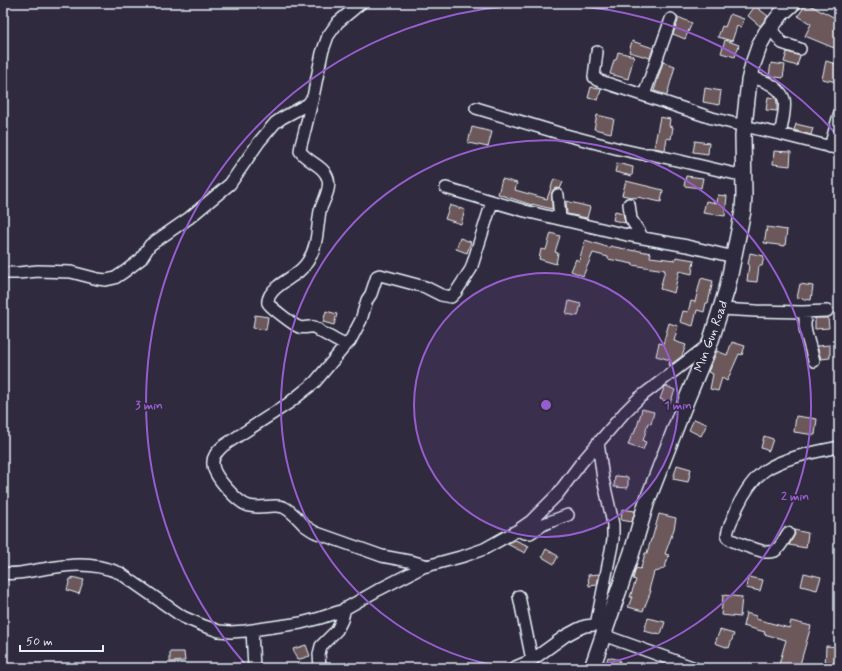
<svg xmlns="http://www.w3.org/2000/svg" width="842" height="671" viewBox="0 0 842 671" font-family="Mynerve,sans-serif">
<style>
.building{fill:#6c595a;stroke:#e8f1f8}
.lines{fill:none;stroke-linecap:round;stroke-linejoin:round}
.street-casing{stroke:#e8f1f8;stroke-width:14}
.secondary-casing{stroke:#e8f1f8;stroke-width:18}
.street{stroke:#2f2a3d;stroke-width:11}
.secondary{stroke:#2f2a3d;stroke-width:15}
.ring{fill:none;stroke:#965dcd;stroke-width:2}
.labels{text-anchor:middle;stroke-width:3.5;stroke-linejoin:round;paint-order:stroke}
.street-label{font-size:13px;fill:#e8f1f8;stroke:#2f2a3d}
.centre{fill:#965dcd;stroke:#2f2a3d;stroke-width:2}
.ring-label{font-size:12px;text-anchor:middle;font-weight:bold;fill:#965dcd;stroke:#2f2a3d;stroke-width:3.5;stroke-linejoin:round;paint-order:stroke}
</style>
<rect width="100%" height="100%" fill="#2f2a3d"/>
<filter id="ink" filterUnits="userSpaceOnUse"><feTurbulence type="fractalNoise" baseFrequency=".025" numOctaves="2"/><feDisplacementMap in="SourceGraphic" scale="8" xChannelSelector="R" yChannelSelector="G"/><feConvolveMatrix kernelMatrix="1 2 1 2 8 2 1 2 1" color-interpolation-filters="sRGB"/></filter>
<g filter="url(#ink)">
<path class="building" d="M 807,3 L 822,12 L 822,11 L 839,20 L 839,35 L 834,48 L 805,36 L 811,24 L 798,16 Z
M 755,6 L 768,16 L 760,26 L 748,16 Z
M 730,14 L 744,19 L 741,27 L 737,26 L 732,41 L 718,37 L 722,26 L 725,27 Z
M 678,17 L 692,23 L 685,39 L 673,34 L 678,21 Z
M 725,40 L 739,45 L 735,57 L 721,53 Z
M 632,41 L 653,48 L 650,58 L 629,52 Z
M 618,52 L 634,56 L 628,79 L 610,74 L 614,60 L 616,60 Z
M 787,52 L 800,56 L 797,66 L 784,62 Z
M 826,61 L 839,65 L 839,73 L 837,82 L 822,79 Z
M 663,62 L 675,66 L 667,95 L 654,91 Z
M 771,63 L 785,65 L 783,78 L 769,76 Z
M 591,87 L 601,90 L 598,100 L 588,98 Z
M 705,88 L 721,91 L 719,105 L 703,102 Z
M 768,97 L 776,98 L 777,103 L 777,111 L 766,110 Z
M 597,115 L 614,119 L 611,133 L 594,129 Z
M 660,117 L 670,119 L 669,126 L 673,127 L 671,139 L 667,138 L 665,150 L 654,148 Z
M 796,124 L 813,128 L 811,135 L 794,130 Z
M 472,127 L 492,132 L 488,147 L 468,143 Z
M 695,141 L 709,143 L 708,154 L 693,152 Z
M 774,151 L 791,152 L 790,166 L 773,164 Z
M 617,163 L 633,167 L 632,176 L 615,172 Z
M 686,176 L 703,178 L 701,188 L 684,186 Z
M 502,179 L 517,183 L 515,190 L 547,199 L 554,179 L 563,182 L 560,189 L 558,188 L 554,189 L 552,192 L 552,209 L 532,204 L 532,205 L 498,194 Z
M 626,181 L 663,190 L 661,202 L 637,197 L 636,198 L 622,195 Z
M 718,195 L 727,196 L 725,216 L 703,213 L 706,201 L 717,203 Z
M 566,201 L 590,207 L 587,218 L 567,214 Z
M 450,205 L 465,210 L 461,224 L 445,219 Z
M 615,211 L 623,213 L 625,223 L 613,220 Z
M 767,227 L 787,230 L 785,246 L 764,243 Z
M 551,233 L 560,236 L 555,252 L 558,253 L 556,264 L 539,259 L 541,249 L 546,250 Z
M 460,238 L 471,242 L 467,253 L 456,249 Z
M 585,240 L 610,248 L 610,246 L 635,251 L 635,250 L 651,253 L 650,257 L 675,260 L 676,257 L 694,260 L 692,274 L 679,271 L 674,293 L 660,289 L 665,270 L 632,265 L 633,264 L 608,259 L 608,257 L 593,253 L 583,276 L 571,271 L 576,259 L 579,261 Z
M 750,253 L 764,256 L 762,266 L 759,266 L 757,282 L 747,281 L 749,264 L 748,264 Z
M 701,278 L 713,281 L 708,303 L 706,303 L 704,312 L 697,310 L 693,326 L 680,322 L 683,311 L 688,312 L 691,301 L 695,302 Z
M 800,284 L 813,286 L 811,300 L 797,298 Z
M 569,301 L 581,304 L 578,316 L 566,314 Z
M 326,311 L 337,314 L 334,325 L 323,322 Z
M 255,315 L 268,317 L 266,330 L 253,328 Z
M 815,318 L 828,318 L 829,328 L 815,329 Z
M 669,323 L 678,326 L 674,341 L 686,345 L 682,356 L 673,363 L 669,365 L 670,360 L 656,356 L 659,343 L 663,344 Z
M 732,342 L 745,346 L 742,355 L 739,354 L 727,381 L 722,378 L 718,391 L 710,389 L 713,374 L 708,372 L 717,351 L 727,355 Z
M 830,345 L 830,358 L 821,359 L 817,346 Z
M 666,386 L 675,390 L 670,403 L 660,399 L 664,388 Z
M 642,409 L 654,412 L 651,424 L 648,423 L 643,441 L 646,442 L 643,450 L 628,445 L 632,434 L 634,434 L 636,427 L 637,427 Z
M 796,416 L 817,419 L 815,435 L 794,432 Z
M 694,419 L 707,424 L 701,436 L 689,430 Z
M 764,436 L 773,439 L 769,451 L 761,448 Z
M 677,465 L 691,469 L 688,482 L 673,479 Z
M 615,476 L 628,477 L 628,488 L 614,487 Z
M 622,509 L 635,511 L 632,522 L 621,520 Z
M 659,514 L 676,518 L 674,529 L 665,554 L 669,555 L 665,567 L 659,571 L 654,572 L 649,590 L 651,591 L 643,611 L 628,607 L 632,597 L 630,597 L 636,580 L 633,579 L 636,568 L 640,569 L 641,568 L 645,553 L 647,553 L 651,539 L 652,539 Z
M 794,530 L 808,533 L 806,548 L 789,545 L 794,536 L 795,534 Z
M 515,540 L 529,546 L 525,553 L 507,544 Z
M 546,549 L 558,556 L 554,564 L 542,557 Z
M 804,573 L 821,577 L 817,590 L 801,586 Z
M 599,574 L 597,585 L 589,586 L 588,575 Z
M 72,577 L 84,580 L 79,594 L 67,590 L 70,579 L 72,579 Z
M 748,577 L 763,580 L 760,591 L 746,588 Z
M 723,595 L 742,597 L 740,617 L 721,615 Z
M 746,613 L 756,616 L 756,619 L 789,628 L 791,621 L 811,626 L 799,668 L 778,668 L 786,640 L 764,634 L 765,632 L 743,626 Z
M 648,618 L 665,622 L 661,634 L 656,633 L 656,634 L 644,631 Z
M 720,630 L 734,634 L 729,648 L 715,643 Z
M 306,645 L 310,656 L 297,660 L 293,649 Z
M 826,646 L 839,647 L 839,668 L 825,668 Z
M 170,652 L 184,652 L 185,661 L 170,662 Z
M 608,657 L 620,660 L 618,668 L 605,668 Z"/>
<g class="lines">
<g class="street-casing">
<path id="street" d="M 770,28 L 782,43 L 800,49
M 597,52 L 594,77 L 597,80 L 712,118 L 744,126 L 780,134 L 839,149
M 750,77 C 762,80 779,85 784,99 C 786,106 782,126 780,134
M 644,95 L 671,19
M 313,97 L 305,130 L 301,145 L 300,151 C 307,162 324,165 328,179 C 331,190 323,201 320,211 C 317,228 318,246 308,261 C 299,277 278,281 270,295 C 269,297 267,301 268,303 C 269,306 295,326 299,327 C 304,329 309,326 314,327 C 316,328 319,330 321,332 C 329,336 337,342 346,345 L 350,341 L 361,320 L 367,300 L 371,294 L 377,276 L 380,275 L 425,287 L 441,295 L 451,297 L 456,292 L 471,269 L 492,202
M 476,108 L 562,134 L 619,149 L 642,154 L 650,154 L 659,156 L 744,176
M 830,147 L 839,115
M 446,188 L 525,211 L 627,235 L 687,246 L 734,257
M 558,195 L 560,219
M 629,204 L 631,219 L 643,238
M 3,273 L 18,273 L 38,271 L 71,272 L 98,279 L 106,280 L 115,278 L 124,272 L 141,259 L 150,245 L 189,218 L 230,184 L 259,142 L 275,123 L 282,118 L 308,104 L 313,97 L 322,53 L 328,36 L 338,22 L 361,3
M 721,309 L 756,311 L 802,312 L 827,311
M 805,312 L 805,327 L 806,333 L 814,361
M 346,345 L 315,382 L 289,403 L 223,446 C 218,451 212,456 213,464 C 213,476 238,503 249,506 C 260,509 273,504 283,507 C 291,510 298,519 304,525 C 308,528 312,531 317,533 L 382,556 L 414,562 L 428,566
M 518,530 L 524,533 L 530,533 L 544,524 L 568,515
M 788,533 C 784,539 781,547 775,551 C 772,552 768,552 765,552 C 758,550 732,542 727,537 C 727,527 734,517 737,508 C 743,495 752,480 764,471 C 781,458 818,451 839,447
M 3,573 C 14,575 26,572 37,570 C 68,565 89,561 120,573 L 183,617 L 204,626 L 219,631 L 231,632 L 245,631 L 301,623 L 320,618 L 341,611 L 378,590 L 423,567 L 464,556 L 484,549 L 518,530 L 531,521 L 557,495 L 581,463 L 624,413 L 639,398 L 708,345
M 519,596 L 532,660
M 596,625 L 613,540 L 613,525 L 611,514 L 603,479 L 598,442
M 252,630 L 254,668
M 603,635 L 695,668
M 320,668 L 319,654 L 321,646 L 337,630 L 342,620 L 345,608
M 513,668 L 532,660 L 565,636 L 578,629 L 585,626 L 603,624"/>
</g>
<g class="secondary-casing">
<path id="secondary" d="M 592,668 L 632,552 L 646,504 L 686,401 L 710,343 L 727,289 L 743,211 L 744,195 L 743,135 L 749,81 L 753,64 L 760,44 L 766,33 L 781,14 L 793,3"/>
</g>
<use href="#street" class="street"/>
<use href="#secondary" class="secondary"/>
</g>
</g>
<circle cx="546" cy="405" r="132" fill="#965dcd" fill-opacity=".12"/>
<g class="ring">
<circle cx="546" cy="405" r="132"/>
<path d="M511 668A265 265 0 1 1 581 668"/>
<path d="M246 665A397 397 0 0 1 839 137"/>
</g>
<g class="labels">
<g class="street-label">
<text transform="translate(710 336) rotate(-70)" y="5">Min Gun Road</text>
</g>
</g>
<circle cx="546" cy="405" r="6" class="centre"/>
<g class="ring-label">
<text x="678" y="409">1 min</text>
<text x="149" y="409">3 min</text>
<text x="795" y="500">2 min</text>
</g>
<rect width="842" height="671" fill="none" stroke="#2f2a3d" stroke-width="16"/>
<rect x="8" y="8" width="826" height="655" fill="none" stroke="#e8f1f8" stroke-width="1.5" filter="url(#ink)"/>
<path d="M20 645v6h83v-6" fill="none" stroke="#e8f1f8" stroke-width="2"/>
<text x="26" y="645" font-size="12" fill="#e8f1f8" stroke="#2f2a3d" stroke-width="3" paint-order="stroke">50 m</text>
</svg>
